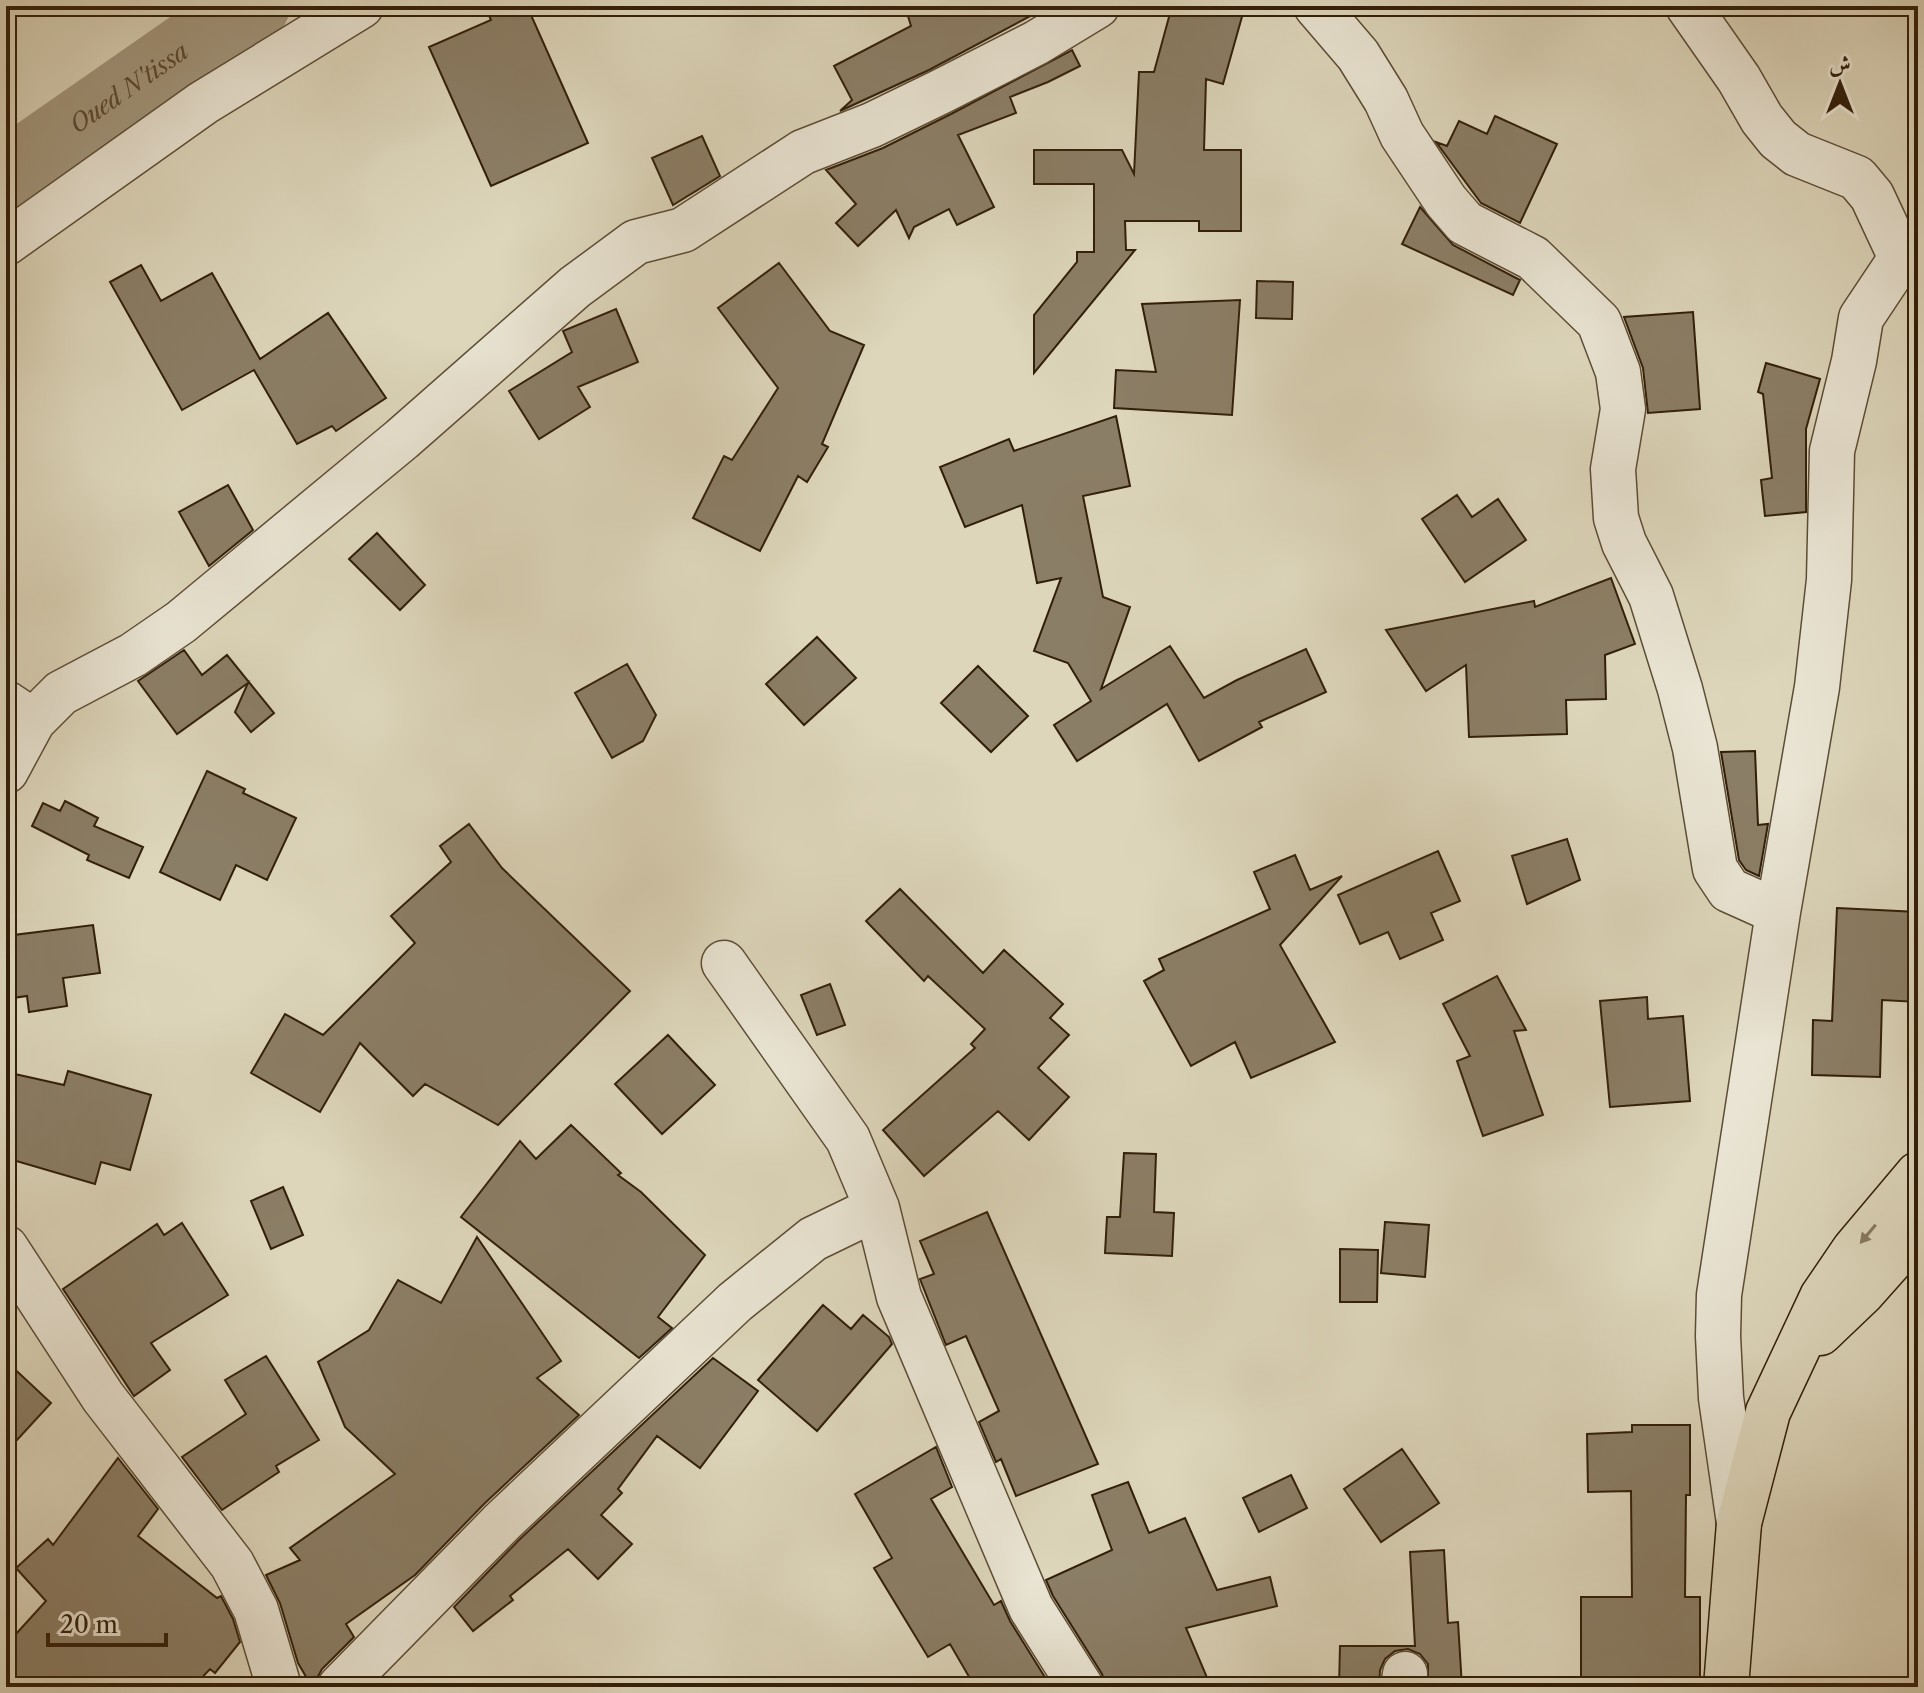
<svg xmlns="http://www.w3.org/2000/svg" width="1924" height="1693" viewBox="0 0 1924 1693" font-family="'Libre Caslon Text',Amiri,serif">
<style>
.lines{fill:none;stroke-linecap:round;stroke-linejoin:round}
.river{stroke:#a3987f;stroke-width:70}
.building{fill:#8b7e66;stroke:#321f0a;stroke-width:2}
.minor-casing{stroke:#5d4d36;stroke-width:47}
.major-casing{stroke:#321f0a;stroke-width:47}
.minor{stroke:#e9e4d3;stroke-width:44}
.major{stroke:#ddd6bb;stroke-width:44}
.oneway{fill:#887a62}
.labels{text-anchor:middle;stroke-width:7;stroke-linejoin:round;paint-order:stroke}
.water-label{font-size:24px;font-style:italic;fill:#5a4933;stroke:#e9e4d3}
</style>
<rect width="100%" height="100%" fill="#ddd6bb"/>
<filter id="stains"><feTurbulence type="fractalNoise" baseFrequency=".0025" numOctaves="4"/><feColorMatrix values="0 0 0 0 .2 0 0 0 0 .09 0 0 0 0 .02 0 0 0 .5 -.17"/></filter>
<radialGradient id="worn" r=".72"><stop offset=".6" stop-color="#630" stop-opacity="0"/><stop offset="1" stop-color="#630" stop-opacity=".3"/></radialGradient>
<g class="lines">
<path class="river" id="s1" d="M 6,174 L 230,18 L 255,6"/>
</g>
<path class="building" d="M 485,6 L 527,6 L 588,143 L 491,186 L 429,47 L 491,20 Z
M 905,6 L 1049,6 L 929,70 L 840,111 L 852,100 L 834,66 L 911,26 Z
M 1172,6 L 1245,6 L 1223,84 L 1206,79 L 1204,150 L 1241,150 L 1241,231 L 1199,231 L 1199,221 L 1125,221 L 1126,250 L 1135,250 L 1034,373 L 1034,315 L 1077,262 L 1077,252 L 1094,252 L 1094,184 L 1034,184 L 1034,150 L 1122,150 L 1134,174 L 1139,72 L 1154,72 Z
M 1072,50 L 1080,66 L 1048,82 L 1010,97 L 1016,113 L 958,135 L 994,207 L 957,225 L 949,209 L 914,227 L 909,238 L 896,210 L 858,246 L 836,223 L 856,204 L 826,170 L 883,148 L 951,114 Z
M 1495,116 L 1557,144 L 1520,223 L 1481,203 L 1436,142 L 1447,146 L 1459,121 L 1487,134 Z
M 702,136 L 720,176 L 673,205 L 652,158 Z
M 1420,207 L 1453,245 L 1518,279 L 1520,280 L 1513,295 L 1402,244 Z
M 779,263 L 830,331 L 864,345 L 822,444 L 828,447 L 807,482 L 798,476 L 760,551 L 693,518 L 724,456 L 732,460 L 778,388 L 718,308 Z
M 141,265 L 161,301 L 212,273 L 260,359 L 328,313 L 386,398 L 336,431 L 332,426 L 297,444 L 254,370 L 182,410 L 110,282 Z
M 1257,281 L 1293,282 L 1292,319 L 1256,318 Z
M 1240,300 L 1232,415 L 1114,408 L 1116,370 L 1156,372 L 1142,304 Z
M 616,309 L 638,362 L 578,387 L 590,407 L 539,439 L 509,391 L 572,352 L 563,331 Z
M 1693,312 L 1700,409 L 1648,413 L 1643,368 L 1624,317 Z
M 1766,363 L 1820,379 L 1806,429 L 1806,512 L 1765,516 L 1761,480 L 1772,478 L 1763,394 L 1758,392 Z
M 1116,416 L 1130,486 L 1083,496 L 1103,597 L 1130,607 L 1101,689 L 1170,646 L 1204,698 L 1237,680 L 1306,649 L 1326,692 L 1259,722 L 1262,727 L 1199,761 L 1167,704 L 1077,761 L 1054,725 L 1091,701 L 1068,663 L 1034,651 L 1061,578 L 1037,583 L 1022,505 L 965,527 L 940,467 L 1009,439 L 1014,451 Z
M 228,485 L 253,530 L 209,566 L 179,512 Z
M 1457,495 L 1472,517 L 1498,499 L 1526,540 L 1465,582 L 1422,519 Z
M 377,533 L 425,585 L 400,610 L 349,559 Z
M 1611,578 L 1635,644 L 1605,655 L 1606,699 L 1566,700 L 1567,734 L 1469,737 L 1466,665 L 1426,691 L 1386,630 L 1534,601 L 1535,607 Z
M 817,637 L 856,678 L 804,725 L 766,684 Z
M 184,650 L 202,675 L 227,655 L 274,713 L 251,732 L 235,712 L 248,683 L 177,734 L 138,681 Z
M 627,664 L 656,715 L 643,741 L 612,758 L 575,693 Z
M 978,666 L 1028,716 L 991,752 L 941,703 Z
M 1755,751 L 1758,825 L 1768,824 L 1759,876 L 1746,870 L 1739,860 L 1721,752 Z
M 207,771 L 245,789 L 243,793 L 296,818 L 267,880 L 236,865 L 220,900 L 160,872 Z
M 65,801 L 98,818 L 94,826 L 143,847 L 129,878 L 87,860 L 89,855 L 32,826 L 43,803 L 60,811 Z
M 469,824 L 502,868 L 630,991 L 498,1125 L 425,1084 L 413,1096 L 360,1043 L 320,1112 L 251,1073 L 285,1014 L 323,1035 L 415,943 L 391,916 L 451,862 L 440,846 Z
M 1567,839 L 1580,880 L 1527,904 L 1512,856 Z
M 1438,851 L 1460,901 L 1431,913 L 1443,940 L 1400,959 L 1388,932 L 1360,944 L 1338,895 Z
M 1295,855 L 1310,890 L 1342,876 L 1280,945 L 1335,1042 L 1251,1078 L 1235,1042 L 1191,1066 L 1144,981 L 1164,970 L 1159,959 L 1270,909 L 1254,872 Z
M 900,889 L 983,973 L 1004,950 L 1063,1004 L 1050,1018 L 1069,1035 L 1038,1068 L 1069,1097 L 1029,1140 L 998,1111 L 924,1176 L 883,1130 L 975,1048 L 971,1044 L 985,1029 L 928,976 L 924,981 L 866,921 Z
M 1837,908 L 1918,912 L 1918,1002 L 1882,1000 L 1880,1077 L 1812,1075 L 1813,1020 L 1832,1021 Z
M 93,925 L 100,973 L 63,978 L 67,1006 L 29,1012 L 27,996 L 6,999 L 6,936 Z
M 1497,976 L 1526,1030 L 1514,1031 L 1543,1115 L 1483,1136 L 1457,1061 L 1470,1056 L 1443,1004 Z
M 830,984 L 845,1025 L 817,1035 L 801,995 Z
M 1647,997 L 1648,1019 L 1683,1016 L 1690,1101 L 1610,1107 L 1600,1001 Z
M 668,1035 L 715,1085 L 662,1134 L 615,1084 Z
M 68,1071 L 151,1095 L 130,1170 L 101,1162 L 95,1184 L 6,1158 L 6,1072 L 64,1085 Z
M 571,1125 L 621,1173 L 618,1175 L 641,1192 L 705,1255 L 658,1317 L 672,1328 L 639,1358 L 461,1217 L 520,1141 L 536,1159 Z
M 1124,1153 L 1156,1154 L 1154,1212 L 1174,1213 L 1172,1256 L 1105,1253 L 1107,1217 L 1120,1217 Z
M 283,1187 L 303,1235 L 271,1249 L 251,1201 Z
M 987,1212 L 1098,1464 L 1016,1496 L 1001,1459 L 996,1462 L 979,1422 L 999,1411 L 966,1336 L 946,1345 L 920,1279 L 934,1274 L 920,1241 Z
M 1385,1222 L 1429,1225 L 1425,1277 L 1381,1273 Z
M 182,1223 L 228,1295 L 151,1343 L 170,1370 L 134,1396 L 63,1289 L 157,1224 L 164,1235 Z
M 477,1237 L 561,1361 L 537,1378 L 579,1415 L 485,1503 L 415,1575 L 346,1624 L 354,1637 L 322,1669 L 316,1680 L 316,1687 L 312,1687 L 298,1663 L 280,1603 L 266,1575 L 300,1560 L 290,1548 L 395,1474 L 345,1427 L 318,1362 L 369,1330 L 398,1280 L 441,1303 Z
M 1340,1249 L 1378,1250 L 1377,1302 L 1340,1302 Z
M 823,1305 L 851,1329 L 863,1315 L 889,1337 L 892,1344 L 817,1431 L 758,1380 Z
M 266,1356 L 319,1440 L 276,1466 L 279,1472 L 222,1510 L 182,1457 L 246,1414 L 225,1380 Z
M 713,1358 L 758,1391 L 700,1468 L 657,1436 L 618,1489 L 622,1493 L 601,1515 L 632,1544 L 598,1579 L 568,1549 L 510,1596 L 513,1600 L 473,1631 L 454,1607 L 520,1539 Z
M 6,1361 L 51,1403 L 6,1452 Z
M 1632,1425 L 1690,1425 L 1690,1495 L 1686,1495 L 1685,1597 L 1700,1597 L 1700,1687 L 1581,1687 L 1581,1597 L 1632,1597 L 1631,1491 L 1588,1492 L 1587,1434 L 1632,1432 Z
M 936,1447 L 952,1487 L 931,1499 L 994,1605 L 1001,1601 L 1010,1621 L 1051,1687 L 975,1687 L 950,1644 L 928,1657 L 874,1568 L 892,1558 L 855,1494 Z
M 1402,1449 L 1439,1503 L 1381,1542 L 1344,1489 Z
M 118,1458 L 158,1509 L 138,1536 L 217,1598 L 221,1596 L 233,1619 L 240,1642 L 215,1673 L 210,1669 L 193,1687 L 6,1687 L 6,1645 L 46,1601 L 16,1568 L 48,1539 L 53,1545 Z
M 1291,1475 L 1307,1508 L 1259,1532 L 1243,1498 Z
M 1128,1482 L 1149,1533 L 1185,1518 L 1217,1590 L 1270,1577 L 1277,1606 L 1186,1628 L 1211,1687 L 1106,1687 L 1102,1674 L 1053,1596 L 1046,1580 L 1112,1550 L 1092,1495 Z
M 1444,1550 L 1448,1623 L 1458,1622 L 1462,1687 L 1428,1687 L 1428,1664 L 1420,1654 L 1408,1649 L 1395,1651 L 1385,1659 L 1380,1670 L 1379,1687 L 1339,1687 L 1340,1646 L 1415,1646 L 1410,1552 Z"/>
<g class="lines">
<g class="minor-casing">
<path id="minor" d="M 1316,6 L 1358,55 L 1386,100 L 1402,135 L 1446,201 L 1465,223 L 1533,258 L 1599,322 L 1618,372 L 1623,409 L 1613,469 L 1616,518 L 1624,543 L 1651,596 L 1680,689 L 1695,748 L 1715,869 L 1729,890 L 1778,912
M 1688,6 L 1739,79 L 1762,119 L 1778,139 L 1797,154 L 1857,178 L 1872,196 L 1901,258
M 6,243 L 203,103 L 361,6
M 6,703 L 33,721 L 6,771
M 33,721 L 61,693 L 133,655 L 181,622 L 402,439 L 575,287 L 636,242 L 683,230 L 803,152 L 872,125 L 940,92 L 1036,43 L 1097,6
M 724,963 L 848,1139 L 877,1208 L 899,1297 L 1031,1608 L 1081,1687
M 6,1248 L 103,1397 L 232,1564 L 256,1610 L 279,1687
M 1739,1523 L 1721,1398 L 1718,1336 L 1719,1295 L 1778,912 L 1817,687 L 1829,580 L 1832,451 L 1854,361 L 1861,318 L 1901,258 L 1918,246
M 340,1687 L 503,1521 L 735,1302 L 813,1239 L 877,1208
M 1403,1687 L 1405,1674"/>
</g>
<g class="major-casing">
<path id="major" d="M 1820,1333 L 1863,1292 L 1918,1230
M 1726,1687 L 1739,1523 L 1768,1412 L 1822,1297 L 1854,1250 L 1918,1174"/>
</g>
<use href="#minor" class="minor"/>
<use href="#major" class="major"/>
</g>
<defs><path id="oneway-solid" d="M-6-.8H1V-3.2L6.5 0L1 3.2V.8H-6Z" transform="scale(2)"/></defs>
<use class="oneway" href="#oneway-solid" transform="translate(1868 1234) rotate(130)"/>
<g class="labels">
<g class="water-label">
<text dy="8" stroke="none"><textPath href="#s1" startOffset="150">Oued N'tissa</textPath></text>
</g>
</g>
<rect width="1924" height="1693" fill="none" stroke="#ddd6bb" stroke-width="32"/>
<rect x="8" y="8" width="1908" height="1677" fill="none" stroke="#321f0a" stroke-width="4"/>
<rect x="16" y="16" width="1892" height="1661" fill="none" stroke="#321f0a" stroke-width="2"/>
<g transform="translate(1840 84)" stroke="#e9e4d3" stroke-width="6" paint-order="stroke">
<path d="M0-6L14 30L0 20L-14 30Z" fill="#321f0a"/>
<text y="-12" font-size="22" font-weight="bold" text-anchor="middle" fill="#321f0a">ش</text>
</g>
<path d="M48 1633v12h118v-12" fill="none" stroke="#321f0a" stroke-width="4"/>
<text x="60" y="1633" font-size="24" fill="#321f0a" stroke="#e9e4d3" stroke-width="6" paint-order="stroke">20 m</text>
<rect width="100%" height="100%" filter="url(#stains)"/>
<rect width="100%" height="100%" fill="url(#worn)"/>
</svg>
